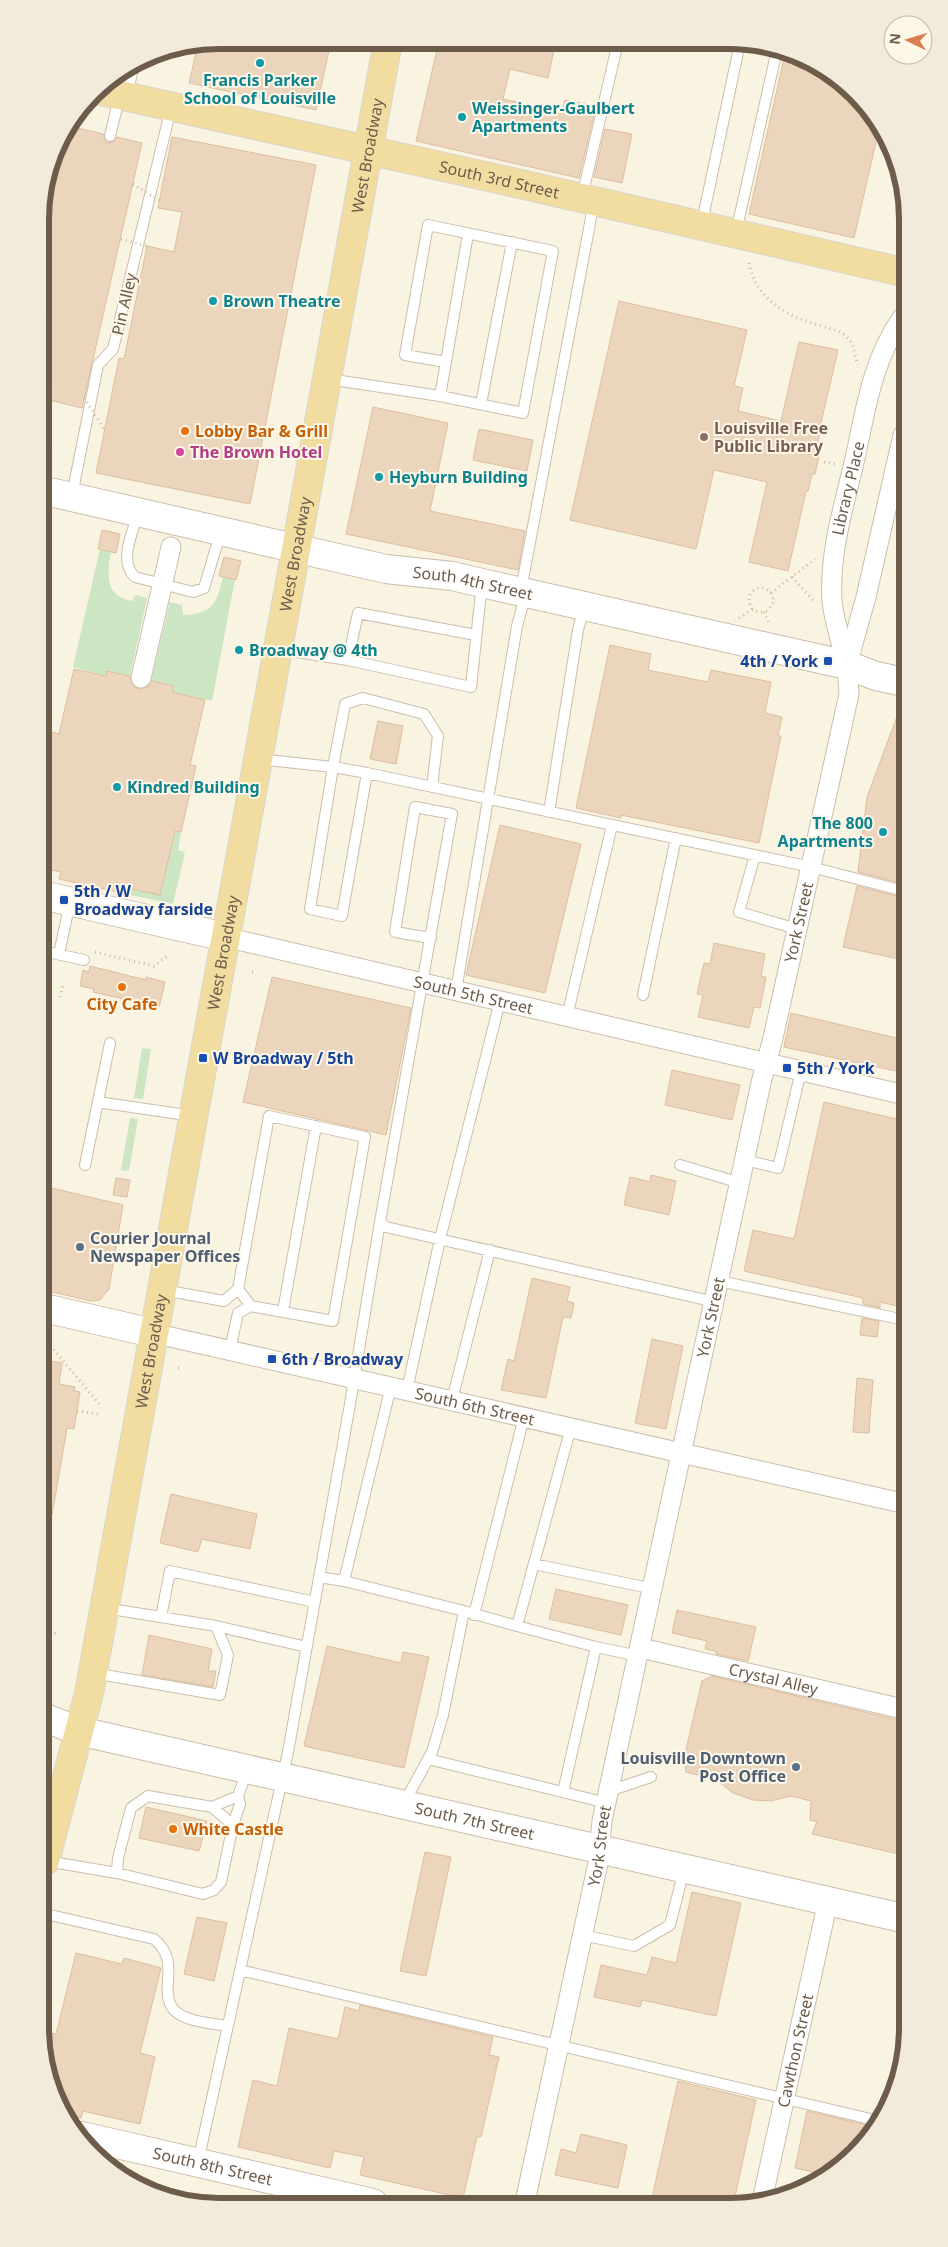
<svg xmlns="http://www.w3.org/2000/svg" width="948" height="2247" viewBox="0 0 948 2247" font-family="'Noto Sans',sans-serif">
<style>
.green{fill:#cce5c3}
.building{fill:#ecd5bd;stroke:#ddbe9f}
.lines{fill:none;stroke-linecap:round;stroke-linejoin:round}
.lane-casing{stroke:#cbbead;stroke-width:12}
.street-casing{stroke:#cbbead;stroke-width:21}
.secondary-casing{stroke:#ccbca9;stroke-width:30}
.primary-casing{stroke:#d9d5d0;stroke-width:30}
.path{stroke:#d0b9a0;stroke-width:3;stroke-dasharray:1 4;stroke-linecap:butt}
.lane{stroke:#fff;stroke-width:10}
.street{stroke:#fff;stroke-width:19}
.secondary{stroke:#fff;stroke-width:28}
.primary{stroke:#f2dda1;stroke-width:28}
.path-bridge{stroke:#d0b9a0;stroke-width:3;stroke-dasharray:1 4;stroke-linecap:butt}
.culture-dot{fill:#0f9aa8;stroke:#fdf7e8;stroke-width:2}
.food-dot{fill:#e8710a;stroke:#fdf7e8;stroke-width:2}
.education-dot{fill:#8d6e63;stroke:#fdf7e8;stroke-width:2}
.hotel-dot{fill:#d1479c;stroke:#fdf7e8;stroke-width:2}
.transit-dot{fill:#1a4fb4;stroke:#fdf7e8;stroke-width:2}
.service-dot{fill:#5c6f8a;stroke:#fdf7e8;stroke-width:2}
.labels{text-anchor:middle;stroke-width:4;stroke-linejoin:round;paint-order:stroke}
.culture-label{font-size:16px;font-weight:bold;fill:#0d838f;stroke:#fdf7e8;text-anchor:start}
.street-label{font-size:16px;fill:#6e5c4b;stroke:#fdf7e8}
.education-label{font-size:16px;font-weight:bold;fill:#785e54;stroke:#fdf7e8;text-anchor:start}
.food-label{font-size:16px;font-weight:bold;fill:#c56008;stroke:#fdf7e8;text-anchor:start}
.hotel-label{font-size:16px;font-weight:bold;fill:#b23c85;stroke:#fdf7e8;text-anchor:start}
.transit-label{font-size:16px;font-weight:bold;fill:#164399;stroke:#fdf7e8;text-anchor:start}
.service-label{font-size:16px;font-weight:bold;fill:#4e5e75;stroke:#fdf7e8;text-anchor:start}
.rim{fill:none;stroke:#6e5c4b;stroke-width:6}
</style>
<rect width="100%" height="100%" fill="#f9f3e2"/>
<path class="green" d="M 100,549 L 111,552 C 107,572 104,596 132,601 L 136,595 L 147,598 L 130,676 L 108,671 L 106,676 L 73,667 Z
M 223,577 L 235,579 L 212,701 L 172,692 L 174,686 L 151,681 L 170,602 L 182,605 L 183,615 C 213,614 217,603 223,577 Z
M 175,831 L 181,832 L 178,850 L 185,852 L 173,904 L 126,894 L 127,888 L 160,895 Z
M 142,1048 L 151,1049 L 143,1099 L 134,1098 Z
M 130,1118 L 138,1119 L 129,1171 L 121,1170 Z"/>
<path class="building" d="M 219,40 L 331,41 L 316,110 L 189,83 L 198,44 Z
M 439,41 L 541,42 L 555,45 L 548,78 L 510,69 L 503,99 L 562,112 L 565,100 L 596,106 L 579,178 L 416,141 Z
M 785,54 L 847,85 L 880,124 L 854,238 L 749,214 Z
M 69,126 L 103,134 L 105,141 L 109,143 L 115,141 L 117,137 L 142,143 L 82,408 L 41,398 L 40,207 L 58,140 Z
M 605,129 L 632,134 L 622,183 L 594,177 Z
M 172,137 L 316,165 L 250,504 L 96,473 L 119,358 L 124,359 L 147,246 L 174,252 L 182,212 L 158,208 Z
M 619,301 L 747,330 L 734,386 L 743,388 L 738,411 L 781,421 L 799,342 L 838,350 L 820,427 L 818,446 L 821,447 L 815,474 L 812,474 L 808,491 L 806,491 L 788,571 L 749,562 L 767,482 L 714,470 L 696,549 L 570,520 Z
M 373,407 L 448,423 L 430,511 L 525,531 L 518,570 L 346,534 Z
M 479,429 L 533,440 L 527,471 L 473,460 Z
M 102,530 L 120,534 L 116,553 L 98,549 Z
M 224,557 L 241,561 L 236,580 L 219,576 Z
M 610,645 L 651,654 L 648,670 L 708,682 L 711,670 L 771,682 L 765,713 L 782,717 L 778,736 L 781,736 L 759,843 L 621,815 L 621,818 L 576,808 Z
M 74,669 L 106,676 L 107,671 L 130,676 L 133,686 L 139,689 L 149,686 L 152,681 L 174,686 L 172,692 L 205,700 L 190,765 L 196,766 L 181,832 L 175,831 L 160,895 L 127,888 L 126,894 L 59,879 L 61,872 L 42,868 L 42,776 L 52,732 L 59,734 Z
M 902,703 L 904,703 L 904,884 L 858,872 L 867,797 Z
M 378,721 L 403,726 L 396,764 L 370,759 Z
M 500,825 L 581,844 L 545,993 L 466,975 Z
M 857,886 L 904,898 L 904,960 L 843,947 Z
M 714,943 L 765,954 L 761,976 L 766,977 L 760,1008 L 754,1007 L 749,1028 L 698,1017 L 703,995 L 697,994 L 704,963 L 710,964 Z
M 90,966 L 146,980 L 146,977 L 165,982 L 159,1007 L 93,992 L 94,989 L 80,986 L 83,970 L 89,972 Z
M 272,977 L 411,1008 L 386,1135 L 243,1102 Z
M 791,1013 L 905,1040 L 905,1073 L 784,1047 Z
M 672,1070 L 740,1085 L 732,1120 L 665,1105 Z
M 824,1102 L 905,1121 L 905,1308 L 880,1302 L 880,1308 L 863,1304 L 863,1298 L 744,1271 L 753,1230 L 794,1239 Z
M 651,1175 L 676,1181 L 669,1215 L 624,1205 L 630,1177 L 650,1182 Z
M 116,1178 L 130,1180 L 127,1197 L 113,1195 Z
M 43,1186 L 123,1205 L 109,1289 L 100,1300 L 91,1301 L 44,1290 Z
M 532,1278 L 570,1287 L 567,1301 L 574,1303 L 571,1318 L 563,1317 L 546,1398 L 501,1390 L 508,1359 L 514,1361 Z
M 862,1318 L 879,1321 L 877,1337 L 860,1335 Z
M 652,1339 L 683,1346 L 666,1429 L 635,1423 Z
M 44,1360 L 62,1363 L 59,1384 L 75,1387 L 74,1391 L 80,1392 L 74,1429 L 67,1428 L 52,1515 L 44,1515 Z
M 857,1378 L 873,1380 L 869,1433 L 853,1432 Z
M 171,1494 L 257,1514 L 250,1549 L 202,1539 L 198,1552 L 160,1543 Z
M 556,1589 L 628,1605 L 621,1635 L 549,1619 Z
M 677,1610 L 756,1627 L 748,1661 L 716,1654 L 716,1651 L 705,1649 L 707,1641 L 672,1633 Z
M 149,1635 L 212,1649 L 208,1671 L 216,1671 L 213,1687 L 142,1675 Z
M 327,1646 L 401,1663 L 403,1652 L 429,1657 L 404,1768 L 304,1746 Z
M 712,1676 L 907,1722 L 907,1856 L 812,1834 L 817,1822 L 810,1820 L 811,1801 L 791,1796 L 771,1801 L 753,1800 L 733,1793 L 715,1779 L 686,1772 L 684,1758 L 702,1681 Z
M 146,1807 L 207,1821 L 199,1851 L 139,1838 Z
M 425,1852 L 451,1857 L 426,1976 L 400,1971 Z
M 692,1892 L 741,1903 L 716,2016 L 642,2000 L 640,2007 L 594,1997 L 601,1965 L 647,1975 L 652,1957 L 676,1963 Z
M 197,1917 L 227,1923 L 214,1981 L 184,1974 Z
M 76,1953 L 122,1964 L 124,1958 L 161,1968 L 140,2053 L 155,2057 L 140,2124 L 83,2111 L 81,2118 L 70,2115 L 46,2074 L 48,2032 L 56,2034 Z
M 360,2005 L 493,2037 L 489,2055 L 499,2057 L 481,2137 L 477,2137 L 463,2198 L 360,2175 L 364,2157 L 334,2151 L 330,2168 L 238,2147 L 253,2080 L 277,2086 L 289,2028 L 338,2039 L 345,2007 L 359,2011 Z
M 678,2081 L 756,2100 L 734,2201 L 651,2202 Z
M 807,2111 L 875,2127 L 864,2146 L 828,2175 L 795,2168 Z
M 581,2134 L 627,2145 L 618,2188 L 555,2175 L 561,2149 L 576,2153 Z"/>
<g class="lines">
<g class="lane-casing">
<path id="lane" d="M 170,50 L 171,50
M 127,96 L 134,64
M 110,136 L 120,95
M 582,197 L 618,42
M 703,224 L 705,208 L 740,43
M 736,232 L 777,50
M 446,362 L 468,234
M 328,379 L 440,396 L 523,413 L 553,251 L 428,225 L 405,355 L 446,362 L 440,396
M 481,404 L 512,242
M 72,495 L 98,365 L 113,349 L 171,108
M 138,513 C 133,532 118,561 135,577 L 193,592 L 204,588 L 221,531
M 521,590 L 594,202
M 476,635 L 358,613 L 348,660 L 471,687 L 482,583
M 278,649 L 348,660
M 258,759 L 333,767 L 310,909 L 342,916 L 367,773 L 333,767 L 345,704 L 363,698 L 424,714 L 438,736 L 432,787
M 367,773 L 811,867 L 904,891
M 549,812 L 578,630 L 584,607
M 755,855 L 739,912 L 797,929
M 431,938 L 395,932 L 415,807 L 452,814 L 380,1222 L 386,1227 L 715,1302
M 43,951 L 84,960
M 59,954 L 70,902
M 456,991 L 517,626 L 526,593
M 643,995 L 676,838
M 567,1017 L 612,825
M 98,1102 L 193,1116
M 745,1160 L 778,1168 L 801,1071
M 85,1165 L 110,1043
M 680,1165 L 740,1183
M 719,1281 L 905,1320
M 238,1289 L 251,1306
M 163,1290 L 224,1301 L 238,1289 L 269,1116 L 365,1137 L 333,1321 L 251,1306 L 238,1313 L 230,1350
M 283,1311 L 316,1126
M 407,1390 L 440,1239 L 500,1001
M 452,1400 L 490,1250
M 534,1564 L 654,1589
M 319,1577 L 344,1581 L 391,1386
M 344,1581 L 464,1611 L 517,1626 L 571,1427
M 474,1615 L 524,1417
M 161,1617 L 170,1571 L 315,1602
M 216,1626 L 307,1647
M 517,1626 L 596,1647
M 93,1673 L 220,1695 L 228,1655 L 216,1626 L 105,1608
M 428,1759 L 607,1803
M 609,1791 L 651,1777
M 563,1792 L 596,1647 L 639,1656
M 404,1803 L 432,1752 L 443,1715 L 464,1611
M 212,1807 L 233,1825
M 46,1861 L 117,1873 L 203,1894 L 214,1890 L 221,1882 L 233,1825 L 240,1804 L 238,1796
M 117,1873 L 118,1858 L 131,1808 L 148,1796 L 212,1807 L 238,1796 L 247,1771
M 46,1914 L 154,1939 C 183,1963 156,1991 175,2011 C 187,2022 212,2023 227,2026
M 582,1935 L 634,1946 L 670,1925 L 684,1870
M 240,1970 L 879,2121
M 198,2162 L 288,1752 L 350,1404 L 380,1222"/>
</g>
<g class="street-casing">
<g id="street">
<path id="s1" d="M 846,664 C 842,643 834,621 832,601 C 829,550 845,503 856,454 C 866,407 873,359 902,318"/>
<path d="M 141,678 L 171,547"/>
<path id="s2" d="M 225,937 L 905,1095"/>
<path id="s3" d="M 153,1333 L 906,1504"/>
<path id="s4" d="M 641,1648 L 907,1710"/>
<path id="s5" d="M 762,2201 L 828,1901"/>
<path id="s6" d="M 525,2202 L 598,1863 L 602,1821 L 761,1083 L 773,1038 L 849,694 L 847,665 L 866,597 L 903,435"/>
</g>
</g>
<g class="secondary-casing">
<g id="secondary">
<path id="s7" d="M 41,490 L 386,569 L 452,576 L 482,583 L 847,665 L 876,676 L 904,682"/>
<path d="M 42,895 L 225,937"/>
<path d="M 44,1308 L 153,1333"/>
<path id="s8" d="M 45,1718 L 79,1731 L 907,1919"/>
<path id="s9" d="M 82,2136 L 373,2203"/>
</g>
</g>
<g class="primary-casing">
<g id="primary">
<path id="s10" d="M 97,90 L 516,183 L 902,272"/>
<path id="s11" d="M 45,1861 L 89,1693 L 388,41"/>
</g>
</g>
<path class="path" d="M 749,263 C 755,296 783,315 815,324 C 826,328 838,329 847,337 C 855,344 854,355 858,365
M 824,462 L 835,464
M 792,577 L 813,600
M749 600a12 12 0 1 1 24 0a12 12 0 1 1-24 0Z
M 771,593 L 815,559
M 764,612 L 770,625
M 739,618 L 753,609
M 95,952 L 154,966 L 167,956
M 252,972 L 256,972
M 43,984 L 43,981
M 60,997 L 63,985
M 44,1338 L 100,1405
M 178,1368 L 183,1368
M 77,1411 L 98,1414
M 45,1631 L 57,1634"/>
<use href="#lane" class="lane"/>
<use href="#street" class="street"/>
<use href="#secondary" class="secondary"/>
<use href="#primary" class="primary"/>
<path class="path-bridge" d="M 133,184 L 160,201
M 121,239 L 147,246
M 84,398 L 105,430"/>
</g>
<g class="culture-dot">
<circle cx="260" cy="63" r="5"/>
<circle cx="462" cy="117" r="5"/>
<circle cx="213" cy="301" r="5"/>
<circle cx="379" cy="477" r="5"/>
<circle cx="239" cy="650" r="5"/>
<circle cx="117" cy="787" r="5"/>
<circle cx="883" cy="832" r="5"/>
</g>
<g class="food-dot">
<circle cx="185" cy="431" r="5"/>
<circle cx="122" cy="987" r="5"/>
<circle cx="173" cy="1829" r="5"/>
</g>
<circle class="education-dot" cx="704" cy="437" r="5"/>
<circle class="hotel-dot" cx="180" cy="452" r="5"/>
<g class="transit-dot">
<rect x="823" y="656" width="10" height="10" rx="2.5"/>
<rect x="59" y="895" width="10" height="10" rx="2.5"/>
<rect x="198" y="1053" width="10" height="10" rx="2.5"/>
<rect x="782" y="1063" width="10" height="10" rx="2.5"/>
<rect x="267" y="1354" width="10" height="10" rx="2.5"/>
</g>
<g class="service-dot">
<circle cx="80" cy="1247" r="5"/>
<circle cx="796" cy="1767" r="5"/>
</g>
<g class="labels">
<g class="culture-label">
<text x="260" y="86" text-anchor="middle">Francis Parker<tspan x="260" dy="18">School of Louisville</tspan></text>
<text x="472" y="114">Weissinger-Gaulbert<tspan x="472" dy="18">Apartments</tspan></text>
<text x="223" y="307">Brown Theatre</text>
<text x="389" y="483">Heyburn Building</text>
<text x="249" y="656">Broadway @ 4th</text>
<text x="127" y="793">Kindred Building</text>
<text x="873" y="829" text-anchor="end">The 800<tspan x="873" dy="18">Apartments</tspan></text>
</g>
<g class="street-label">
<text dy="6" stroke="none"><textPath href="#s11" startOffset="1736">West Broadway</textPath></text>
<text dy="6" stroke="none"><textPath href="#s10" startOffset="412">South 3rd Street</textPath></text>
<text transform="translate(124 304) rotate(-77)" y="6">Pin Alley</text>
<text dy="6" stroke="none"><textPath href="#s1" startOffset="179">Library Place</textPath></text>
<text dy="6" stroke="none"><textPath href="#s11" startOffset="1331">West Broadway</textPath></text>
<text dy="6" stroke="none"><textPath href="#s7" startOffset="442">South 4th Street</textPath></text>
<text dy="6" stroke="none"><textPath href="#s6" startOffset="1309">York Street</textPath></text>
<text dy="6" stroke="none"><textPath href="#s11" startOffset="926">West Broadway</textPath></text>
<text dy="6" stroke="none"><textPath href="#s2" startOffset="255">South 5th Street</textPath></text>
<text dy="6" stroke="none"><textPath href="#s6" startOffset="904">York Street</textPath></text>
<text dy="6" stroke="none"><textPath href="#s11" startOffset="521">West Broadway</textPath></text>
<text dy="6" stroke="none"><textPath href="#s3" startOffset="330">South 6th Street</textPath></text>
<text dy="6" stroke="none"><textPath href="#s4" startOffset="136">Crystal Alley</textPath></text>
<text dy="6" stroke="none"><textPath href="#s8" startOffset="442">South 7th Street</textPath></text>
<text dy="6" stroke="none"><textPath href="#s6" startOffset="364">York Street</textPath></text>
<text dy="6" stroke="none"><textPath href="#s5" startOffset="154">Cawthon Street</textPath></text>
<text dy="6" stroke="none"><textPath href="#s9" startOffset="134">South 8th Street</textPath></text>
</g>
<g class="education-label">
<text x="714" y="434">Louisville Free<tspan x="714" dy="18">Public Library</tspan></text>
</g>
<g class="food-label">
<text x="195" y="437">Lobby Bar &amp; Grill</text>
<text x="122" y="1010" text-anchor="middle">City Cafe</text>
<text x="183" y="1835">White Castle</text>
</g>
<g class="hotel-label">
<text x="190" y="458">The Brown Hotel</text>
</g>
<g class="transit-label">
<text x="818" y="667" text-anchor="end">4th / York</text>
<text x="74" y="897">5th / W<tspan x="74" dy="18">Broadway farside</tspan></text>
<text x="213" y="1064">W Broadway / 5th</text>
<text x="797" y="1074">5th / York</text>
<text x="282" y="1365">6th / Broadway</text>
</g>
<g class="service-label">
<text x="90" y="1244">Courier Journal<tspan x="90" dy="18">Newspaper Offices</tspan></text>
<text x="786" y="1764" text-anchor="end">Louisville Downtown<tspan x="786" dy="18">Post Office</tspan></text>
</g>
</g>
<path d="M0 0H948V2247H0ZM219 49H729A170 170 0 0 1 899 219V2028A170 170 0 0 1 729 2198H219A170 170 0 0 1 49 2028V219A170 170 0 0 1 219 49Z" fill="#f2ebdb" fill-rule="evenodd"/>
<path class="rim" d="M219 49H729A170 170 0 0 1 899 219V2028A170 170 0 0 1 729 2198H219A170 170 0 0 1 49 2028V219A170 170 0 0 1 219 49Z"/>
<g transform="translate(908 40) rotate(275)"><circle r="24" fill="#fdf7e8" stroke="#c4b9a9"/>
<path d="M0-4L9 19L0 12L-9 19Z" fill="#d88053"/>
<text y="-8" font-size="14" font-weight="bold" text-anchor="middle" fill="#6e5c4b">N</text>
</g>
</svg>
